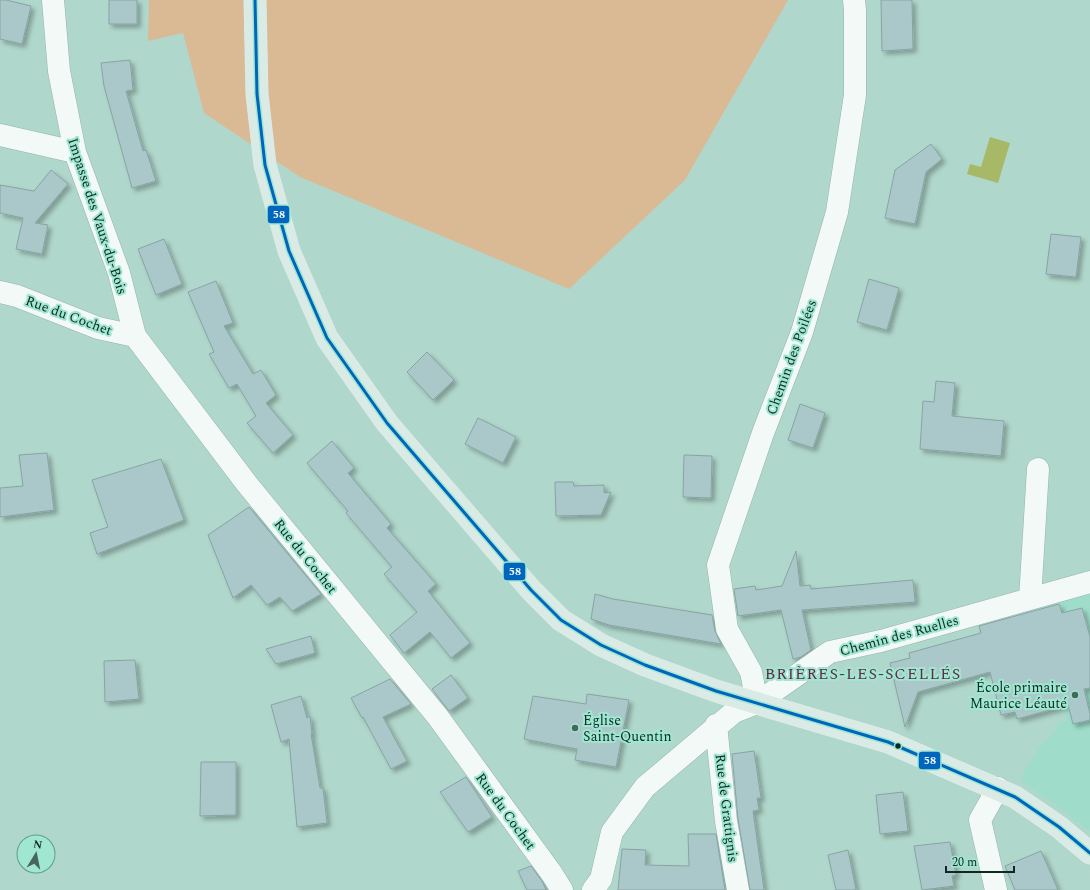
<svg xmlns="http://www.w3.org/2000/svg" width="1090" height="890" viewBox="0 0 1090 890" font-family="Spectral,serif">
<style>
.built{fill:#9fddca}
.green{fill:#daba95}
.water{fill:#a7b866}
.building{fill:#aac8c9;stroke:#87a4a4;filter:url(#shadow)}
.lines{fill:none;stroke-linecap:round;stroke-linejoin:round}
.minor-casing{stroke:#94b4aa;stroke-width:23}
.major-casing{stroke:#dbede8;stroke-width:23}
.minor{stroke:#f3f9f7;stroke-width:22}
.major{stroke:#daebe6;stroke-width:22}
.bus-1-casing{stroke:#a0e7d1;stroke-width:6}
.bus-1{stroke:#0065bd;stroke-width:3}
.poi-dot{fill:#46675d;stroke:#a0e7d1;stroke-width:1.5}
.bus-dot{fill:#0d2a22;stroke:#a0e7d1;stroke-width:1.5}
.labels{text-anchor:middle;stroke-width:4;stroke-linejoin:round;paint-order:stroke}
.street-label{font-size:14px;fill:#0d2a22;stroke:#a0e7d1}
.poi-label{font-size:14px;fill:#0d2a22;stroke:#a0e7d1;text-anchor:end}
.quarter-label{font-size:16px;letter-spacing:1px;fill:#682746;stroke:#a0e7d1}
.line-badge{stroke:#a0e7d1;stroke-width:1.5}
.badge-label{font-size:11px;text-anchor:middle;font-weight:bold;fill:#fff}
</style>
<defs>
<filter id="shadow"><feDropShadow dx="3.5" dy="3.5" stdDeviation="2" flood-color="#0004"/></filter>
</defs>
<rect width="100%" height="100%" fill="#b0d7cb"/>
<path class="built" d="M 1090,593 L 1090,831 L 1021,780 L 1027,766 L 1041,745 L 1057,731 L 1057,724 L 1067,720 L 1051,670 L 1071,643 L 1059,601 Z"/>
<path class="green" d="M 149,0 L 788,0 L 685,180 L 569,289 L 300,177 L 204,113 L 183,33 L 148,41 Z"/>
<path class="water" d="M 990,137 L 1010,143 L 998,183 L 967,174 L 970,164 L 981,167 Z"/>
<path class="building" d="M 0,0 L 6,0 L 31,6 L 22,44 L 0,39 Z
M 109,0 L 137,0 L 137,24 L 109,24 Z
M 881,0 L 912,0 L 913,49 L 882,51 Z
M 130,60 L 133,90 L 126,91 L 143,151 L 146,150 L 156,181 L 132,188 L 104,86 L 101,63 Z
M 931,144 L 942,159 L 926,172 L 915,224 L 885,218 L 895,170 Z
M 51,170 L 68,184 L 35,223 L 48,225 L 42,254 L 16,249 L 23,218 L 0,213 L 0,185 L 34,191 Z
M 1051,234 L 1081,237 L 1076,277 L 1046,274 Z
M 164,239 L 182,284 L 156,295 L 138,249 Z
M 869,279 L 899,288 L 887,330 L 857,322 Z
M 216,281 L 233,323 L 224,326 L 253,374 L 261,370 L 276,395 L 266,403 L 293,435 L 273,453 L 247,423 L 256,416 L 237,384 L 229,388 L 209,354 L 214,352 L 188,292 Z
M 427,352 L 454,380 L 433,400 L 407,372 Z
M 936,381 L 955,383 L 952,416 L 1004,421 L 1001,456 L 920,449 L 923,401 L 934,402 Z
M 800,404 L 825,413 L 813,448 L 788,440 Z
M 478,418 L 516,437 L 503,463 L 465,444 Z
M 332,441 L 354,468 L 348,473 L 391,524 L 387,528 L 436,584 L 428,591 L 470,643 L 451,658 L 430,632 L 404,653 L 390,635 L 417,612 L 384,574 L 392,567 L 346,513 L 348,511 L 307,463 Z
M 47,453 L 54,510 L 0,517 L 0,488 L 23,486 L 19,455 Z
M 684,455 L 712,456 L 711,498 L 683,497 Z
M 161,459 L 184,520 L 97,554 L 90,533 L 108,527 L 92,480 Z
M 555,482 L 573,482 L 574,486 L 604,485 L 604,493 L 611,492 L 601,515 L 556,516 Z
M 249,507 L 321,594 L 292,611 L 280,597 L 267,605 L 251,585 L 233,598 L 208,535 Z
M 796,551 L 800,586 L 810,585 L 811,589 L 913,580 L 915,602 L 802,610 L 811,650 L 801,657 L 793,659 L 781,610 L 738,616 L 734,589 L 755,586 L 756,590 L 782,586 Z
M 595,594 L 613,599 L 712,615 L 715,631 L 721,644 L 609,625 L 591,619 Z
M 1059,604 L 1062,613 L 1082,608 L 1090,637 L 1090,688 L 1084,689 L 1090,714 L 1090,720 L 1073,724 L 1068,705 L 1017,719 L 1015,712 L 1001,715 L 990,672 L 918,692 L 905,727 L 890,663 L 910,658 L 909,653 L 981,633 L 979,626 Z
M 311,636 L 315,653 L 276,664 L 266,649 Z
M 135,660 L 139,699 L 105,702 L 104,661 Z
M 451,675 L 468,698 L 449,711 L 432,689 Z
M 390,679 L 411,704 L 383,717 L 407,761 L 391,769 L 363,717 L 362,718 L 351,698 Z
M 587,694 L 629,700 L 616,767 L 575,760 L 577,749 L 524,739 L 533,696 L 586,704 Z
M 301,696 L 307,718 L 310,716 L 312,734 L 311,734 L 320,788 L 323,788 L 327,823 L 297,827 L 289,739 L 281,742 L 271,705 Z
M 754,751 L 761,798 L 757,798 L 759,810 L 753,811 L 764,890 L 750,890 L 738,819 L 732,754 Z
M 201,762 L 236,762 L 236,815 L 200,816 Z
M 466,777 L 492,817 L 468,832 L 440,792 Z
M 903,792 L 908,831 L 880,834 L 876,795 Z
M 688,834 L 716,834 L 725,890 L 618,890 L 622,849 L 646,850 L 645,865 L 689,866 Z
M 950,842 L 956,875 L 952,876 L 954,886 L 922,890 L 914,846 Z
M 848,850 L 856,890 L 836,890 L 828,855 Z
M 1041,851 L 1058,890 L 1015,890 L 1005,866 Z
M 531,866 L 542,881 L 546,890 L 527,890 L 518,871 Z"/>
<g class="lines">
<g class="minor-casing">
<path id="minor" d="M 53,0 L 59,71 L 75,152 L 119,273 L 135,336 L 247,484 L 438,717 L 552,874 L 562,890
M 0,135 L 75,152
M 0,292 L 17,296 L 98,328 L 135,336
M 1030,599 L 1038,469
M 757,703 L 751,672 L 727,629 L 718,565 L 763,433 L 802,332 L 837,212 L 855,95 L 855,10 L 854,0
M 716,725 L 726,821 L 738,890
M 593,890 L 601,879 L 612,832 L 645,787 L 734,712 L 757,703 L 830,652 L 881,641 L 1090,582
M 996,890 L 980,820 L 998,788"/>
</g>
<g class="major-casing">
<path id="major" d="M 255,0 L 257,94 L 265,165 L 289,251 L 327,338 L 387,423 L 531,590 L 561,620 L 601,645 L 645,665 L 716,691 L 888,742 L 1015,797 L 1059,827 L 1090,853"/>
</g>
<use href="#minor" class="minor"/>
<use href="#major" class="major"/>
<g class="bus-1-casing">
<path id="bus-1" d="M 255,0 L 257,94 L 265,165 L 289,251 L 327,338 L 387,423 L 531,590 L 561,620 L 601,645 L 645,665 L 716,691 L 888,742 L 1015,797 L 1059,827 L 1090,853"/>
</g>
<use href="#bus-1" class="bus-1"/>
</g>
<g class="poi-dot">
<circle cx="1075" cy="695" r="4"/>
<circle cx="575" cy="728" r="4"/>
</g>
<circle class="bus-dot" cx="898" cy="746" r="3.5"/>
<g class="labels">
<g class="street-label">
<text transform="translate(98 216) rotate(72)" y="5">Impasse des Vaux-du-Bois</text>
<text transform="translate(69 315) rotate(20)" y="5">Rue du Cochet</text>
<text transform="translate(791 357) rotate(-70)" y="5">Chemin des Poilées</text>
<text transform="translate(306 556) rotate(51)" y="5">Rue du Cochet</text>
<text transform="translate(899 635) rotate(-15)" y="5">Chemin des Ruelles</text>
<text transform="translate(727 808) rotate(83)" y="5">Rue de Grattignis</text>
<text transform="translate(506 811) rotate(54)" y="5">Rue du Cochet</text>
</g>
<g class="poi-label">
<text x="1067" y="692">École primaire<tspan x="1067" dy="16">Maurice Léauté</tspan></text>
<text x="583" y="725" text-anchor="start">Église<tspan x="583" dy="16">Saint-Quentin</tspan></text>
</g>
<g class="quarter-label">
<text x="863" y="679">BRIÈRES-LES-SCELLÉS</text>
</g>
</g>
<g class="line-badge">
<rect x="267" y="205" width="23" height="19" rx="4" fill="#0065bd"/>
<rect x="503" y="562" width="23" height="19" rx="4" fill="#0065bd"/>
<rect x="918" y="751" width="23" height="19" rx="4" fill="#0065bd"/>
</g>
<g class="badge-label">
<text x="279" y="218">58</text>
<text x="515" y="575">58</text>
<text x="930" y="764">58</text>
</g>
<g transform="translate(36 854) rotate(10)"><circle r="19" fill="#a0e7d1" stroke="#659b8b"/>
<path d="M0-3L7 15L0 10L-7 15Z" fill="#46675d"/>
<text y="-6" font-size="11" font-weight="bold" text-anchor="middle" fill="#0d2a22">N</text>
</g>
<path d="M946 866v6h68v-6" fill="none" stroke="#0d2a22" stroke-width="2"/>
<text x="952" y="866" font-size="12" fill="#0d2a22" stroke="#a0e7d1" stroke-width="3" paint-order="stroke">20 m</text>
</svg>
